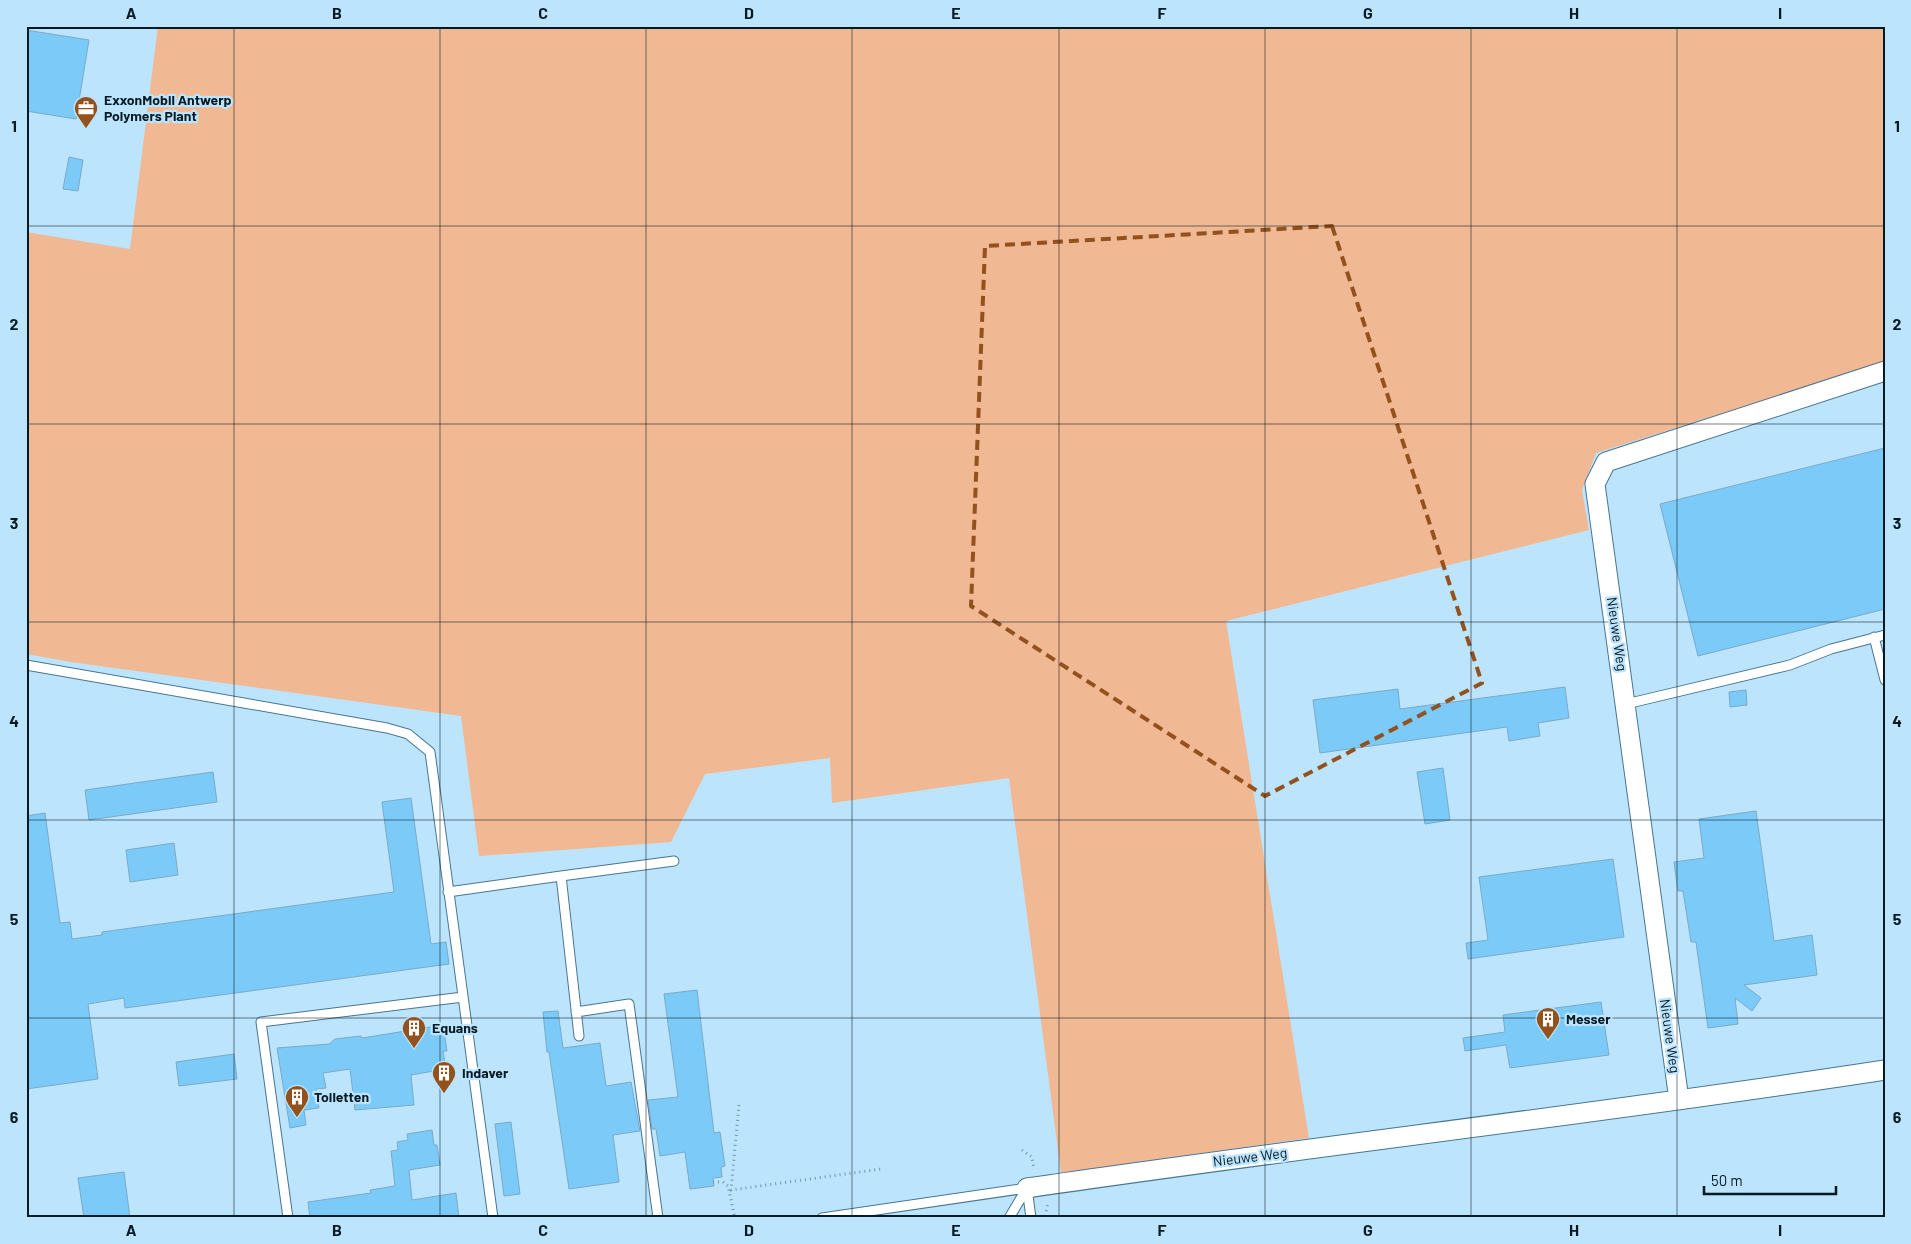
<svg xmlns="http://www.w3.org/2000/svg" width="1911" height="1244" viewBox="0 0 1911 1244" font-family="Barlow,sans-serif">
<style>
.green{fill:#f0b893}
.building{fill:#7bcaf8;stroke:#7aaac7}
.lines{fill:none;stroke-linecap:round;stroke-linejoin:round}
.service-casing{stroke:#477692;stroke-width:11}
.minor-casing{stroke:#477692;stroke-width:21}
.path{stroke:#7494a7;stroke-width:3;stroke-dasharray:1 4;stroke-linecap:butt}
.service{stroke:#fff;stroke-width:9}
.minor{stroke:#fff;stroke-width:19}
.marked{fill:none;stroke:#92511d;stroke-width:4;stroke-dasharray:10 6;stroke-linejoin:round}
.grid{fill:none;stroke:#061a24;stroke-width:1;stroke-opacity:0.55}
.labels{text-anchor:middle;stroke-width:4.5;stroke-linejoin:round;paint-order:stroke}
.poi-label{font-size:14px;font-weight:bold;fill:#061a24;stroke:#bde4fd;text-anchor:start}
.street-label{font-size:14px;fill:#061a24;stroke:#bde4fd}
.neatline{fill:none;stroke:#061a24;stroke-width:2}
.grid-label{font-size:16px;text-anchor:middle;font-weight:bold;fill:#061a24}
</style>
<rect width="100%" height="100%" fill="#bde4fd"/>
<path class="green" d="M 158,26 L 1885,26 L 1885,362 L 1596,453 L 1582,490 L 1589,530 L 1226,621 L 1309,1138 L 1061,1173 L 1009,778 L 832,803 L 830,758 L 705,774 L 671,842 L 479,856 L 461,716 L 71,662 L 26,654 L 26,232 L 130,249 Z"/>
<path class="building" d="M 26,30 L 89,40 L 76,119 L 26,111 Z
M 69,157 L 83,160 L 78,191 L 63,189 Z
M 1885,448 L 1885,609 L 1698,656 L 1660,504 Z
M 1565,687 L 1569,718 L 1538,723 L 1540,736 L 1509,741 L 1507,727 L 1320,753 L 1313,700 L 1398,689 L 1400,709 Z
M 1746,690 L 1747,705 L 1730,707 L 1729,692 Z
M 1443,768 L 1450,820 L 1425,824 L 1417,772 Z
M 213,772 L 217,802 L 89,820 L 85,790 Z
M 411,798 L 431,944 L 446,942 L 449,964 L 125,1008 L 124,998 L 88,1004 L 98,1079 L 26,1089 L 26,816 L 45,813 L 60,923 L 70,922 L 72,939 L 102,935 L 102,932 L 394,892 L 382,802 Z
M 1756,811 L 1774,941 L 1812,935 L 1817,975 L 1744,985 L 1761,998 L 1752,1011 L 1735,998 L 1738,1024 L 1708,1028 L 1696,942 L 1691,942 L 1683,891 L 1678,891 L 1674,862 L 1704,858 L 1699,819 Z
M 174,843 L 178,875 L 130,882 L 126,850 Z
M 1613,859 L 1624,937 L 1468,959 L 1466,943 L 1488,940 L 1479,877 Z
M 697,990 L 714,1133 L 720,1132 L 725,1166 L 721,1167 L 722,1177 L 713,1178 L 714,1186 L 690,1189 L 685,1152 L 660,1156 L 656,1129 L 652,1129 L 648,1100 L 678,1097 L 664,994 Z
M 1601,1002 L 1609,1055 L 1510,1068 L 1506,1045 L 1465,1051 L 1463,1038 L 1505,1032 L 1503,1015 Z
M 558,1011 L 563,1048 L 600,1043 L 606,1086 L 631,1082 L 640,1131 L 613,1135 L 619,1182 L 569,1189 L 549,1052 L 547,1052 L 543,1012 Z
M 443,1025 L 447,1051 L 443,1051 L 446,1069 L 411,1075 L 414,1105 L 355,1110 L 350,1069 L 323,1073 L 326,1088 L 316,1089 L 319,1108 L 304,1110 L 306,1125 L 290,1128 L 277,1048 L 329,1044 L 335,1039 L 361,1036 L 362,1038 Z
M 234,1054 L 237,1079 L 179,1086 L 176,1062 Z
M 511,1122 L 520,1194 L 504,1196 L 495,1124 Z
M 432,1130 L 434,1145 L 437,1145 L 440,1165 L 409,1170 L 412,1200 L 456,1193 L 459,1218 L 310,1218 L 308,1202 L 371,1193 L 370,1190 L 395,1186 L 391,1151 L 398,1150 L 397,1142 L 408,1140 L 407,1134 Z
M 124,1172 L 130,1218 L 84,1218 L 78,1178 Z"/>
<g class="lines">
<g class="service-casing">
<path id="service" d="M 1874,637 L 1885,680
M 26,665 L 387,728 L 408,734 L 430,752 L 493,1218
M 1626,704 L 1790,665 L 1831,649 L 1885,635
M 561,876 L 674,861
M 448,892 L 561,876 L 579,1036
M 576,1012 L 629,1004 L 658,1218
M 1027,1188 L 1031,1218
M 288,1218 L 261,1022 L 463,997
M 822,1218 L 1027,1188
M 1009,1218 L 1027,1188"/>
</g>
<g class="minor-casing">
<path id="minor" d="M 1679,1100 L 1595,484 L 1606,462 L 1885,371
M 1027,1188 C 1313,1146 1599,1114 1885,1070"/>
</g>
<path class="path" d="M 739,1105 L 731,1190 L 881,1169
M 1022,1150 L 1032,1157 L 1034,1169
M 713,1182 L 723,1182 L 728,1186 L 735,1218
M 1045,1216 L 1048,1203"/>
<use href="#service" class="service"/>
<use href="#minor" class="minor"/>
</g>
<path class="marked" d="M 1332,226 L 1482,683 L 1265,796 L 971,606 L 985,246 Z"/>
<path class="grid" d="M 234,26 L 234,1218M 440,26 L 440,1218M 646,26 L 646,1218M 852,26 L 852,1218M 1059,26 L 1059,1218M 1265,26 L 1265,1218M 1471,26 L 1471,1218M 1677,26 L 1677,1218M 26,226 L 1885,226M 26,424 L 1885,424M 26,622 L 1885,622M 26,820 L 1885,820M 26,1018 L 1885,1018"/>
<defs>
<g id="office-pin" transform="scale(1.25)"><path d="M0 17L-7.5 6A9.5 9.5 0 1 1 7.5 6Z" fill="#92511d" stroke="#bde4fd"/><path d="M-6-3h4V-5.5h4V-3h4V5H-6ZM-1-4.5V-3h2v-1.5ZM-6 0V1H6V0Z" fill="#fff"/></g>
<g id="building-pin" transform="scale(1.25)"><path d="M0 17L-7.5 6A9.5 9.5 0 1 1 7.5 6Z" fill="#92511d" stroke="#bde4fd"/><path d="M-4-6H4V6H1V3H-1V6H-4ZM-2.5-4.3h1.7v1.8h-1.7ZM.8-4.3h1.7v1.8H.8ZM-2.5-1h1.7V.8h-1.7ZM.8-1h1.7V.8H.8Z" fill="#fff"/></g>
</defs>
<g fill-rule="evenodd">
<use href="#office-pin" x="86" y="108"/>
<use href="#building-pin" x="1548" y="1019"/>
<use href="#building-pin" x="414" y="1028"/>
<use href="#building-pin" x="444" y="1073"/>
<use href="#building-pin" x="297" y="1097"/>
</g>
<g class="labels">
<g class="poi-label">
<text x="104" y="105">ExxonMobil Antwerp<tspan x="104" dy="16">Polymers Plant</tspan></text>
<text x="1566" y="1024">Messer</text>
<text x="432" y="1033">Equans</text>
<text x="462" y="1078">Indaver</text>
<text x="314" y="1102">Toiletten</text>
</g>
<g class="street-label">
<text transform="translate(1617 634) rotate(82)" y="5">Nieuwe Weg</text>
<text transform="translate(1670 1036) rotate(82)" y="5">Nieuwe Weg</text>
<text transform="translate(1250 1157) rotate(-7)" y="5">Nieuwe Weg</text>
</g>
</g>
<rect width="1911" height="1244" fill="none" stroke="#bde4fd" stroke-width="55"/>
<path d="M1704 1186v8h132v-8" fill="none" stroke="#061a24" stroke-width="2.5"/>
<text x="1711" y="1186" font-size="15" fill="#061a24" stroke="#bde4fd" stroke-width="4" paint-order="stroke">50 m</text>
<rect x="28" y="28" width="1856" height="1188" class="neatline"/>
<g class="grid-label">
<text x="131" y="19">A</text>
<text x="337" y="19">B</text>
<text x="543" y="19">C</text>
<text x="749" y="19">D</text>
<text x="956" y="19">E</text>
<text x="1162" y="19">F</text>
<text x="1368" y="19">G</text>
<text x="1574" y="19">H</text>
<text x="1780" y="19">I</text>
<text x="14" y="132">1</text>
<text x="1897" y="132">1</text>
<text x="14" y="330">2</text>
<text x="1897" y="330">2</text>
<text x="14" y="529">3</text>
<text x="1897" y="529">3</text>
<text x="14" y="727">4</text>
<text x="1897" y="727">4</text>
<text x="14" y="925">5</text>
<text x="1897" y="925">5</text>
<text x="14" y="1123">6</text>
<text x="1897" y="1123">6</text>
<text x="131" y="1236">A</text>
<text x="337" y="1236">B</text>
<text x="543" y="1236">C</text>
<text x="749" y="1236">D</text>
<text x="956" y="1236">E</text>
<text x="1162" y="1236">F</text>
<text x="1368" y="1236">G</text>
<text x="1574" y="1236">H</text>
<text x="1780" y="1236">I</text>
</g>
</svg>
